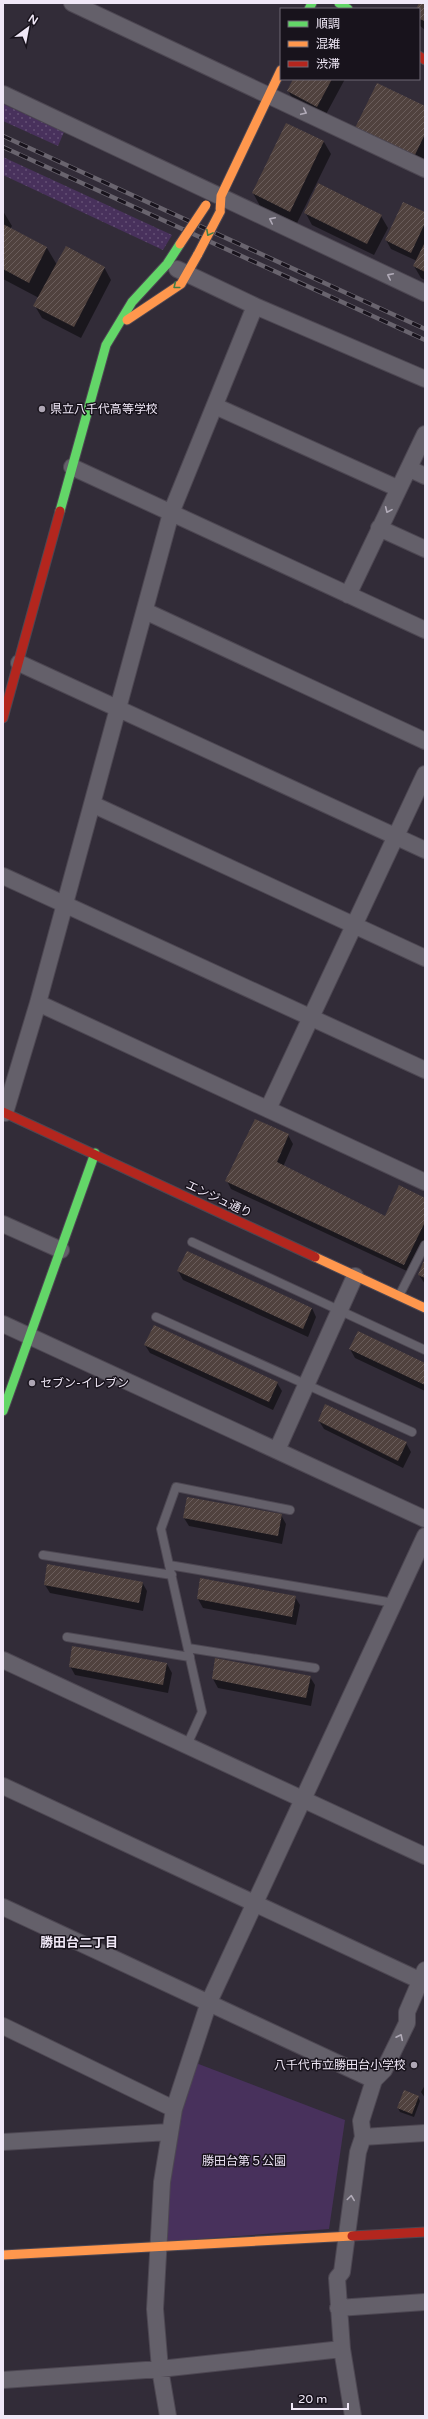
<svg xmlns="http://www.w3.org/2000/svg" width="428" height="2419" viewBox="0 0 428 2419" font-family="'Varela Round','Noto Sans JP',sans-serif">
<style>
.grass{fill:url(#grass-dots)}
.park{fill:#48315c}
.shadow{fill:#0007}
.building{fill:url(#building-hatch)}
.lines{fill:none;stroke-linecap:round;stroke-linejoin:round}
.lane-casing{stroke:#4d4752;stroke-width:10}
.street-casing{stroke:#4d4752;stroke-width:18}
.fast-casing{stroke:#4d4752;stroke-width:11}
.slow-casing{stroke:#4d4752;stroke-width:11}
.jam-casing{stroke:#4d4752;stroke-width:11}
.lane{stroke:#64606a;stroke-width:8}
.street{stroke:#64606a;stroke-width:16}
.fast{stroke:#63d668;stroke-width:9}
.slow{stroke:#ff974d;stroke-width:9}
.jam{stroke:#b3261e;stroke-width:9}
.rail-casing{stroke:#69646e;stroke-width:4.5}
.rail{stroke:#18131c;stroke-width:3;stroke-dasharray:9;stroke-linecap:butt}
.slow-bridge-casing{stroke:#4d4752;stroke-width:11;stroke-linecap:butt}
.slow-bridge{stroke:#ff974d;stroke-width:9}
.oneway{stroke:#b1abb8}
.oneway2{stroke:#417e46}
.poi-dot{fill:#aea6b4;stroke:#18131c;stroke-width:1.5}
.labels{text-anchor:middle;stroke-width:3;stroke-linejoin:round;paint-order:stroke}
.poi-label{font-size:12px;fill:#f0e8f7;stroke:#18131c;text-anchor:start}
.street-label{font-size:12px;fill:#f0e8f7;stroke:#18131c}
.park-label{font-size:12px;fill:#e9e0f2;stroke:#18131c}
.neighbourhood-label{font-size:13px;font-weight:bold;fill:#f0e8f7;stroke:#18131c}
</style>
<defs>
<pattern id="grass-dots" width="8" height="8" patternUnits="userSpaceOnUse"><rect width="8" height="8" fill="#48315c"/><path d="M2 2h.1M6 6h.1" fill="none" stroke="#634f74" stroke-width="1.8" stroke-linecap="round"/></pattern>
<pattern id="building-hatch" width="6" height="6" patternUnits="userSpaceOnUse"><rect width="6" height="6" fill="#50423e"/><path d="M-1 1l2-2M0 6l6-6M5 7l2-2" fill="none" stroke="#6a5d5b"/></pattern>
</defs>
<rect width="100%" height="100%" fill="#322c38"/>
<path class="grass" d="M 3,104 L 64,132 L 58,146 L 3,121 Z
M 3,157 L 172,235 L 163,250 L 3,175 Z"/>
<path class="park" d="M 196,2063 L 345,2120 L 329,2229 L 161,2242 L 173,2132 Z"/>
<path class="shadow" d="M 420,3 L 425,3 L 425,30 L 419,25 L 417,9 Z
M 294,79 L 345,79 L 324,118 L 295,103 L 288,91 Z
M 425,107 L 425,160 L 420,171 L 362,143 Z
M 324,142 L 331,154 L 297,223 L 260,206 L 253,193 Z
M 3,211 L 12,226 L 10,229 L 47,248 L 57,265 L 104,267 L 111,280 L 81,338 L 42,318 L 35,306 L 39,298 L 3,279 Z
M 305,212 L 381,216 L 388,228 L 374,255 L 312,225 Z
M 425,213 L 425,280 L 421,278 L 414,266 L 417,261 L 391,249 L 386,240 Z
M 288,1135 L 293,1144 L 283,1167 L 386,1217 L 425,1199 L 425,1240 L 409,1272 L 231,1189 L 227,1181 Z
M 425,1260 L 425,1284 L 419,1275 Z
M 178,1271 L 312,1308 L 316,1317 L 308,1337 L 183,1280 Z
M 145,1345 L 277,1383 L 282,1391 L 273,1410 L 150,1353 Z
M 350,1349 L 425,1364 L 425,1391 L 355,1358 Z
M 319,1421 L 406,1443 L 411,1452 L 403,1468 L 324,1429 Z
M 281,1515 L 286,1524 L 282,1544 L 189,1526 L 184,1518 Z
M 142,1582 L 147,1591 L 143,1611 L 50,1593 L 45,1585 Z
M 295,1597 L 300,1605 L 296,1625 L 203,1608 L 198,1599 Z
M 167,1664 L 172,1673 L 168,1693 L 75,1675 L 70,1666 Z
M 310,1677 L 315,1685 L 311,1706 L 218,1688 L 213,1679 Z
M 425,2085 L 425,2098 L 421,2092 Z
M 418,2097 L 420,2101 L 414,2117 L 400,2112 L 398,2108 Z"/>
<path class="building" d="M 419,3 L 425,3 L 425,21 L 419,19 L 419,9 L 416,9 Z
M 293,79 L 332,79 L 317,107 L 287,91 Z
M 377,83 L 425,106 L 425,134 L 413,159 L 354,130 Z
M 286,123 L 324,141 L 290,212 L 252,193 Z
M 318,183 L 382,215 L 367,244 L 304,213 Z
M 403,202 L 425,212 L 425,223 L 411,253 L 385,240 Z
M 3,224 L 47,247 L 29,283 L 3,269 Z
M 425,242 L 425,272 L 413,266 Z
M 66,246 L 105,267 L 74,327 L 33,306 Z
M 255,1119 L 289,1134 L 277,1162 L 385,1216 L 399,1185 L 425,1198 L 425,1222 L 404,1265 L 225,1181 Z
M 187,1251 L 312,1308 L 303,1329 L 177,1271 Z
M 425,1258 L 425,1278 L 418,1275 Z
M 154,1325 L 278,1382 L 269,1402 L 144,1345 Z
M 358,1331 L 425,1363 L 425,1385 L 349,1349 Z
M 325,1404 L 407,1442 L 398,1461 L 318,1421 Z
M 187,1497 L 282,1514 L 278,1536 L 183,1518 Z
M 47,1564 L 143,1582 L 139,1603 L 44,1585 Z
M 200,1578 L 296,1596 L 292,1617 L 197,1599 Z
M 72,1646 L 167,1663 L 163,1685 L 69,1667 Z
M 215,1658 L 311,1676 L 306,1698 L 212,1679 Z
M 404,2090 L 419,2096 L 412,2114 L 397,2108 Z"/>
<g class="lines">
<g class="lane-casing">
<path id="lane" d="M 192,1242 L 425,1350
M 400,1294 L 425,1245
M 156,1317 L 412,1432
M 43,1555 L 172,1575
M 169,1565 L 394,1603
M 67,1637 L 190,1657
M 188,1648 L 315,1668
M 187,1745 L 202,1712 L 161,1529 L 176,1487 L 290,1510"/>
</g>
<g class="street-casing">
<path id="street" d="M 72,3 L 425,169
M 3,94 L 425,293
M 177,269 L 255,306 L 425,379
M 215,406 L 397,488
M 72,467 L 425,630
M 410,469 L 425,476
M 379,528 L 425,549
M 348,595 L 425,434
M 145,611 L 425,741
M 19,663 L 425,850
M 92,804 L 425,958
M 3,876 L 425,1070
M 38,1003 L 425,1182
M 268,1109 L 425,774
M 5,1113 L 38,1003 L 171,513 L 255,306
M 3,1224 L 61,1250
M 3,1324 L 425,1519
M 277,1450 L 355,1276
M 3,1660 L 425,1856
M 3,1786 L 419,1980
M 3,1907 L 374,2080
M 3,2026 L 174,2109
M 363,2137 L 425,2133
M 3,2142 L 169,2132
M 338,2308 L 425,2302
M 3,2380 L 160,2369 L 342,2349
M 168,2416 L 160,2369 L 155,2309 L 162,2182 L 174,2109 L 209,2002 L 425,1536
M 353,2416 L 342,2349 L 337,2278 L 342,2272 L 358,2152 L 363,2137 L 361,2121 L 374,2080 L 384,2070 L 407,2023 L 407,2012 L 425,1970"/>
</g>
<g class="fast-casing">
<path id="fast" d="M 339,3 L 348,9
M 309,9 L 312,3
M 60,511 L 106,345 L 132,302 L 167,264 L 180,244
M 3,1411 L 95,1153"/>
</g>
<g class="slow-casing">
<path id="slow" d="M 220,212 L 221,196 L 281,70
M 127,320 L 181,284 L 198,254
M 315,1257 L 425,1308
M 3,2255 L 352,2236"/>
</g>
<g class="jam-casing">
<path id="jam" d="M 419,56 L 425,60
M 3,718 L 60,511
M 3,1112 L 315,1257
M 352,2236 L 425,2232"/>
</g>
<use href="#lane" class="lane"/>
<use href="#street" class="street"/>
<use href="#fast" class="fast"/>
<use href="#slow" class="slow"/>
<use href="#jam" class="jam"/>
<g class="rail-casing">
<path id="rail" d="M 3,136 L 425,329
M 3,147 L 425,340"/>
</g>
<use href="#rail" class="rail"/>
<g class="slow-bridge-casing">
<path id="slow-bridge" d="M 180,244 L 206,205
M 198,254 L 220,212"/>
</g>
<use href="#slow-bridge" class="slow-bridge"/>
</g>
<defs><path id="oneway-chevron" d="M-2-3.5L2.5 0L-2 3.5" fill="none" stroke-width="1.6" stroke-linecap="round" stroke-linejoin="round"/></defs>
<g class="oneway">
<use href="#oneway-chevron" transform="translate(304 112) rotate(25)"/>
<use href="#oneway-chevron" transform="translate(272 220) rotate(-154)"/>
<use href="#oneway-chevron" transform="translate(390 276) rotate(-154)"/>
<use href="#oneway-chevron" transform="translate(388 510) rotate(114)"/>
<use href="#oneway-chevron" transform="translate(400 2037) rotate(-64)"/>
<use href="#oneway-chevron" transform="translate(351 2198) rotate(-82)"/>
</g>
<g class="oneway2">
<use href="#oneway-chevron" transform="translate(209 233) rotate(118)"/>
<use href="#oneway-chevron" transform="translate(176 286) rotate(141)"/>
</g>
<g class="poi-dot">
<circle cx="42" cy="409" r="4"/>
<circle cx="32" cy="1383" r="4"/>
<circle cx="414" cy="2065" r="4"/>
</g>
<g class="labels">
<g class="poi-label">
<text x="50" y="413">県立八千代高等学校</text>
<text x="40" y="1387">セブン-イレブン</text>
<text x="406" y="2069" text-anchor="end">八千代市立勝田台小学校</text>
</g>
<g class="street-label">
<text transform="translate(219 1199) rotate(25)" y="4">エンジュ通り</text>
</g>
<g class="park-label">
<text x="244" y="2165">勝田台第５公園</text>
</g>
<g class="neighbourhood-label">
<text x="79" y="1947">勝田台二丁目</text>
</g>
</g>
<rect width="428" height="2419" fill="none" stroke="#f0e8f7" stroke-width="8"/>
<rect x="280" y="8" width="140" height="72" fill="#18131c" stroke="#6e6874"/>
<rect x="288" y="21" width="20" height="6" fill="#63d668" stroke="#6e6874"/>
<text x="316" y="28" font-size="12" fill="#f0e8f7">順調</text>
<rect x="288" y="41" width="20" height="6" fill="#ff974d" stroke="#6e6874"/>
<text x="316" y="48" font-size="12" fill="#f0e8f7">混雑</text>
<rect x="288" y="61" width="20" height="6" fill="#b3261e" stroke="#6e6874"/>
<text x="316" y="68" font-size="12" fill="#f0e8f7">渋滞</text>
<g transform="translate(28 28) rotate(32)" stroke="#18131c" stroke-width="3" paint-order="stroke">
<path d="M0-3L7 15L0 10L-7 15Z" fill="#f0e8f7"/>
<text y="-6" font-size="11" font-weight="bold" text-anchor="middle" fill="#f0e8f7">N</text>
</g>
<path d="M292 2403v6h56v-6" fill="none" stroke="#f0e8f7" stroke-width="2"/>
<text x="298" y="2403" font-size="12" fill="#f0e8f7" stroke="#18131c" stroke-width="3" paint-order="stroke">20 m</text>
</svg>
